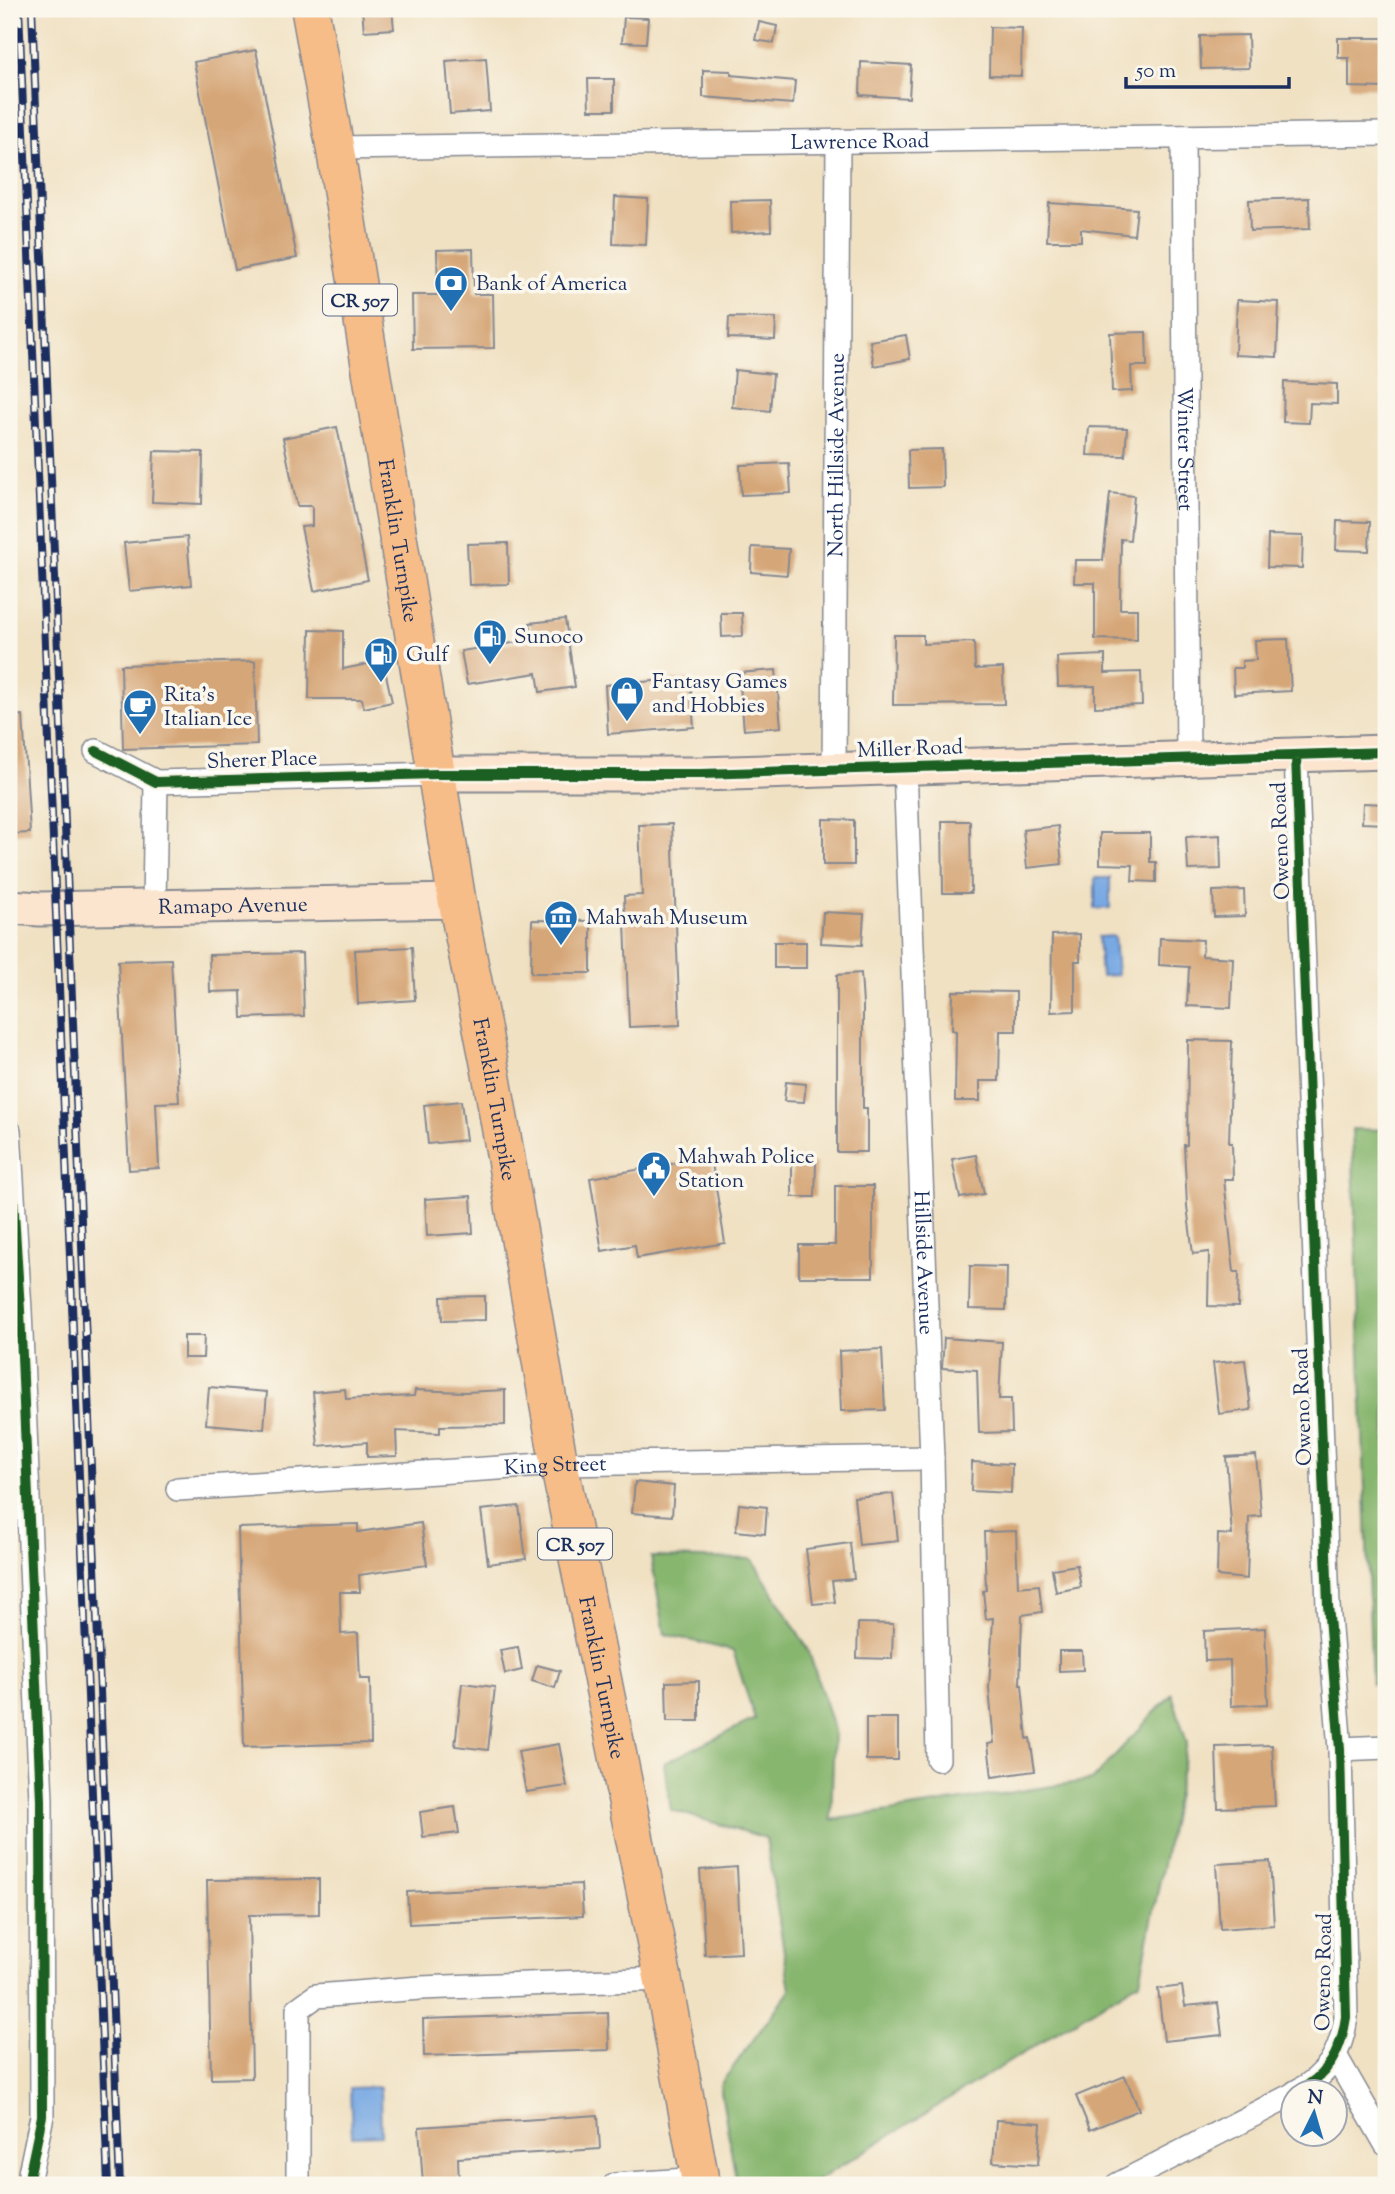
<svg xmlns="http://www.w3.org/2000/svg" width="1395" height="2194" viewBox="0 0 1395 2194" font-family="'Sorts Mill Goudy',serif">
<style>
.forest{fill:#87b66e;stroke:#517266;stroke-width:2}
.water{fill:#78a9e3;stroke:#4a6ca0;stroke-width:2}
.building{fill:#d5a677}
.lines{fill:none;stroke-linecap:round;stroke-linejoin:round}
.street-casing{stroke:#868890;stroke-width:26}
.secondary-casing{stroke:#868890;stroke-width:37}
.primary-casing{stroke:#868890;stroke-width:40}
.street{stroke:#fff;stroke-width:23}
.secondary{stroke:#fce5cf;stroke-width:33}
.primary{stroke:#f7bd88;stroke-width:37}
.rail-casing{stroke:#1b2f5e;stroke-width:8}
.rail{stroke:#fbf7ec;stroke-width:5;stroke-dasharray:16;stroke-linecap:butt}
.cycleway-casing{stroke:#fbf7ec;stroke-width:15}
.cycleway{stroke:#1b5e20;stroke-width:10}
.labels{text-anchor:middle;stroke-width:7;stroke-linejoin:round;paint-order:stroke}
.shield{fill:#fbf7ec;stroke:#5e6b89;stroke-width:2}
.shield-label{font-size:19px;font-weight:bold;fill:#1b2f5e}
.street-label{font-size:21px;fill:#1b2f5e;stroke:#fbf7ec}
.poi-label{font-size:21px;fill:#1b2f5e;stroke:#fbf7ec;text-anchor:start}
</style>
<rect width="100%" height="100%" fill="#fbf7ec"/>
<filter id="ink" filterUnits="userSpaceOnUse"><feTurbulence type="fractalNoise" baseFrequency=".0143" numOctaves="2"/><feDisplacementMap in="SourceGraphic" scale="14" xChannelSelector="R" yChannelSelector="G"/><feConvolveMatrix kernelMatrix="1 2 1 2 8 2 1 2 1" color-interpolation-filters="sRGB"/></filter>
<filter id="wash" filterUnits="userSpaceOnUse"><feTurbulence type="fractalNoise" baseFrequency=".00686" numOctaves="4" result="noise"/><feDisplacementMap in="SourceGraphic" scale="28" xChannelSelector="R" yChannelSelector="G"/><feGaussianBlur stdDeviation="1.57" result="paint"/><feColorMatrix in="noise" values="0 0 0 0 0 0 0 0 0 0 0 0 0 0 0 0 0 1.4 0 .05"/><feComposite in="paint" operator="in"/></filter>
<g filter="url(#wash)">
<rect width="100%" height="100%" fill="#f0e1c3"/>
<path class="forest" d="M 1352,1129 L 1386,1130 L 1386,1682 L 1372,1684 Z
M 651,1557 L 752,1559 L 808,1649 L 834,1731 L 831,1820 L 1092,1780 L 1172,1694 L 1187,1743 L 1140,1981 L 810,2185 L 737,2185 L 720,2085 L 790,1990 L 766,1838 L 671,1810 L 664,1763 L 755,1719 L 733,1651 L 665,1634 Z"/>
<path class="water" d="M 1095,878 L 1110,878 L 1110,908 L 1095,909 Z
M 1114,936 L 1117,975 L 1101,976 L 1098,937 Z
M 380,2087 L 381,2135 L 352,2136 L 350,2088 Z"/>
<g id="blocks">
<path class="building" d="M 362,9 L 392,9 L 394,29 L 364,31 Z
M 624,17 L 648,18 L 646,43 L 622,42 Z
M 759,22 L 777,26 L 774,43 L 755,40 Z
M 990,27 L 1022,28 L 1021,76 L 989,75 Z
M 1248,35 L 1249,68 L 1201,69 L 1200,36 Z
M 1338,38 L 1386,38 L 1386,88 L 1349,87 L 1349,58 L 1338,58 Z
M 256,50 L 297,258 L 235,270 L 194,62 Z
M 486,58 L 490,111 L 450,114 L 446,61 Z
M 861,62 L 911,65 L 909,98 L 860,95 Z
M 703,70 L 731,71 L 731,75 L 795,81 L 793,104 L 703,97 Z
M 588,79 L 614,79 L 614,110 L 589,110 Z
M 615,197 L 648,199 L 646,245 L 613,244 Z
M 1309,198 L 1310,229 L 1250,231 L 1249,200 Z
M 770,200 L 771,231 L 731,233 L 730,201 Z
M 1049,203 L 1137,209 L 1134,235 L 1081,229 L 1081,241 L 1047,241 Z
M 473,249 L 474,294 L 493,294 L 494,348 L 413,349 L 412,295 L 438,295 L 437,250 Z
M 1237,300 L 1279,302 L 1277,357 L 1235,355 Z
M 729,317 L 776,318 L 775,340 L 728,338 Z
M 1146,332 L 1147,366 L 1131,366 L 1132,391 L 1112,392 L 1110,333 Z
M 906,335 L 910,359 L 874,366 L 870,341 Z
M 735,370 L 773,374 L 770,411 L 732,407 Z
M 1284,382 L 1337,384 L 1337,404 L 1310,403 L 1309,423 L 1283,422 Z
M 337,427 L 368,580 L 314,591 L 301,527 L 312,526 L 312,506 L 297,506 L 283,438 Z
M 1089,427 L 1127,428 L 1125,456 L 1087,455 Z
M 942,449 L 943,487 L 909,488 L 908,450 Z
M 154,451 L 203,452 L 202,504 L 152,502 Z
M 789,463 L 791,493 L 741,495 L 740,465 Z
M 1110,493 L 1134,496 L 1130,540 L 1121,539 L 1120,609 L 1137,609 L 1137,640 L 1095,639 L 1095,583 L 1074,583 L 1075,560 L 1103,560 Z
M 1337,521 L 1370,522 L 1369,551 L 1336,550 Z
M 1268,535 L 1303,536 L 1302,568 L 1267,567 Z
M 187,537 L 191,585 L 129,591 L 124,543 Z
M 508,543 L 509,584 L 469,585 L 467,544 Z
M 752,547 L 789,549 L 787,575 L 751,572 Z
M 721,613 L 742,613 L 743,636 L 722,637 Z
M 565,619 L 575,687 L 540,692 L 537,673 L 467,684 L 461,651 L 532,640 L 530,623 Z
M 310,630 L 343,631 L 343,669 L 383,661 L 392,702 L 364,708 L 362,699 L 309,699 Z
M 894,635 L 923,635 L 923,644 L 974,642 L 975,669 L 1003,668 L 1004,704 L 893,705 Z
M 1288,639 L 1291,691 L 1234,694 L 1233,668 L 1242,668 L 1242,661 L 1256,660 L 1255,640 Z
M 1105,655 L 1105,673 L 1141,672 L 1142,705 L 1095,707 L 1095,686 L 1058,687 L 1057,657 Z
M 255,661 L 257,745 L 123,749 L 121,665 Z
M 776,670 L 781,727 L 744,730 L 739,673 Z
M 690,678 L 694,727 L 608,734 L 605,685 Z
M 23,715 L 30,833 L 9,834 L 9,716 Z
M 1363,803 L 1386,804 L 1386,824 L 1362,823 Z
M 823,819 L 854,820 L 854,865 L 823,865 Z
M 942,821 L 970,821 L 971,893 L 943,893 Z
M 672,824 L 680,1025 L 629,1027 L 624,896 L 642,895 L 639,825 Z
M 1058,826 L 1062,864 L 1027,868 L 1023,830 Z
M 1100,833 L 1150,833 L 1150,862 L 1156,862 L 1156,882 L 1132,881 L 1133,865 L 1100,864 Z
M 1220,835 L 1221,869 L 1188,870 L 1186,837 Z
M 1244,890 L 1245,916 L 1214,917 L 1213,891 Z
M 823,912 L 864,914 L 862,945 L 821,943 Z
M 532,920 L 591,921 L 591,973 L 531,973 Z
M 1080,934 L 1080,961 L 1075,961 L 1075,1011 L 1051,1012 L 1052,935 Z
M 1160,938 L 1203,940 L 1202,956 L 1233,958 L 1231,1008 L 1187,1006 L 1189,967 L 1159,965 Z
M 774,942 L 806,942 L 806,968 L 774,968 Z
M 412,947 L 415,1000 L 358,1004 L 355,950 Z
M 302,953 L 304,1016 L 242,1018 L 241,991 L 210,992 L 209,955 Z
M 171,959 L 179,1102 L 156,1103 L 159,1168 L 129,1170 L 118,961 Z
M 861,973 L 863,1005 L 863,1108 L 867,1108 L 867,1152 L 837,1152 L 837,975 Z
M 953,991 L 1016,992 L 1016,1031 L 1000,1031 L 999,1081 L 980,1081 L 980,1101 L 955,1101 L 956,1031 L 952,1030 Z
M 1188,1040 L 1232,1041 L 1229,1143 L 1232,1143 L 1233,1179 L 1224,1179 L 1234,1272 L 1239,1272 L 1238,1307 L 1208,1306 L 1209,1252 L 1193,1254 L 1187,1206 L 1184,1145 L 1187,1145 Z
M 786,1082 L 806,1084 L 804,1102 L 784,1101 Z
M 461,1101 L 466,1140 L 428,1144 L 424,1105 Z
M 976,1155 L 984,1194 L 960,1198 L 952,1159 Z
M 711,1157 L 725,1243 L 637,1258 L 635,1245 L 602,1251 L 590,1178 Z
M 792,1162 L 816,1163 L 815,1197 L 792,1197 Z
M 835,1186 L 873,1186 L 873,1277 L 799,1277 L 799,1245 L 835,1245 Z
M 471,1196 L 473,1233 L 427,1236 L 425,1199 Z
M 970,1266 L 1007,1267 L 1006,1310 L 969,1309 Z
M 485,1296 L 485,1320 L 442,1321 L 441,1297 Z
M 184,1336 L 204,1336 L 203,1358 L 184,1358 Z
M 944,1338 L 1002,1342 L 999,1399 L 1011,1399 L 1012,1432 L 979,1433 L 977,1370 L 942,1368 Z
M 882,1349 L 885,1410 L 841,1411 L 839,1351 Z
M 1245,1360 L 1251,1410 L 1219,1414 L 1213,1363 Z
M 209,1387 L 267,1392 L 264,1429 L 206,1424 Z
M 345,1389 L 346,1399 L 414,1396 L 415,1390 L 465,1392 L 505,1390 L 505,1425 L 440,1426 L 440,1433 L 396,1431 L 397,1456 L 367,1457 L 367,1442 L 318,1446 L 313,1392 Z
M 1256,1455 L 1261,1516 L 1249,1517 L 1247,1579 L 1217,1576 L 1218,1534 L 1232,1535 L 1226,1457 Z
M 972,1462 L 1012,1464 L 1011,1493 L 971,1491 Z
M 635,1482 L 674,1486 L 672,1516 L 632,1513 Z
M 893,1494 L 898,1541 L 859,1545 L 854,1497 Z
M 739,1504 L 767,1507 L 765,1534 L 736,1531 Z
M 519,1506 L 526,1559 L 488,1564 L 481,1510 Z
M 421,1523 L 427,1565 L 359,1575 L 360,1592 L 340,1592 L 341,1634 L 358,1633 L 360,1679 L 370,1679 L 371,1743 L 244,1747 L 238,1528 L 358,1524 L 358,1532 Z
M 1016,1531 L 1018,1587 L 1039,1585 L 1042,1612 L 1022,1615 L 1020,1685 L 1022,1685 L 1027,1739 L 1030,1738 L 1035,1771 L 992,1777 L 988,1744 L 994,1743 L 989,1688 L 993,1618 L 986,1619 L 983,1591 L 986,1590 L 984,1532 Z
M 850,1543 L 854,1579 L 832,1581 L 835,1602 L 813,1604 L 806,1549 Z
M 1077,1565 L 1081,1587 L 1056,1592 L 1052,1569 Z
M 858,1623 L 893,1624 L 892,1659 L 857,1658 Z
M 1265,1628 L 1268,1704 L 1231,1706 L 1230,1660 L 1205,1661 L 1204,1631 Z
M 518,1647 L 522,1670 L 505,1674 L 500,1650 Z
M 1059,1651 L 1082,1651 L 1083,1670 L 1059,1671 Z
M 537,1665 L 560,1671 L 555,1688 L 532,1681 Z
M 699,1681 L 699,1721 L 667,1721 L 666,1682 Z
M 462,1683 L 495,1687 L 488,1750 L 455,1746 Z
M 866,1718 L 898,1718 L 898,1760 L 866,1760 Z
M 559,1744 L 567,1786 L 526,1792 L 518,1751 Z
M 1272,1745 L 1275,1806 L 1218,1808 L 1216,1747 Z
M 455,1807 L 459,1833 L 423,1837 L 420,1812 Z
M 1270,1861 L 1274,1925 L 1220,1929 L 1216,1864 Z
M 737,1867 L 741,1953 L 705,1955 L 700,1870 Z
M 319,1879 L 319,1914 L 249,1915 L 252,2078 L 211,2079 L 207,1880 Z
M 581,1884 L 583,1916 L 409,1924 L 407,1892 Z
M 1182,1986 L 1185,2006 L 1218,2003 L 1222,2035 L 1164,2041 L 1158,1989 Z
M 608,2013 L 609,2050 L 424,2056 L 423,2019 Z
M 1125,2076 L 1139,2110 L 1090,2130 L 1076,2096 Z
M 598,2115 L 600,2149 L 458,2158 L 459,2185 L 423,2185 L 419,2127 Z
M 996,2120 L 1041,2123 L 1038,2165 L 993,2162 Z"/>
</g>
</g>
<g filter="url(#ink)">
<use href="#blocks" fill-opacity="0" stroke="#868890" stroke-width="2"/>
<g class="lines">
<g class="street-casing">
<g id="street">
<path id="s1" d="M 1183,137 L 1188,758"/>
<path id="s2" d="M 335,148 L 1386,134"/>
<path d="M 96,751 L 156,782 L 436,774"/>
<path id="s3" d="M 905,768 L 932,1458 L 938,1759"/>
<path id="s4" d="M 834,770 L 838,141"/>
<path d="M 154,906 L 156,782"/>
<path d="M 9,1131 L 20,1310 L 41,1800 L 42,2116 L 30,2173 L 30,2185"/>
<path id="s5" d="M 178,1489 L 559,1464 L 932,1458"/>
<path d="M 1340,1749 L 1386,1747"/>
<path d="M 1336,2057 L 1386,2144"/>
<path d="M 1296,2092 C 1328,2076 1341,2052 1346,2017 L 1340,1749 L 1328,1605 L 1296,755"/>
<path d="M 298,2185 L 298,2009 L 316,1996 L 420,1988 L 663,1979"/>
<path d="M 615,2185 L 700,2179"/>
<path d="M 1117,2185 L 1294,2094"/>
</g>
</g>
<g class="secondary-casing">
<g id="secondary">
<path d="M 436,774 L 701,774 L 1386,752"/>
<path id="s6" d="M 9,907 L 40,909 L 457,901"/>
</g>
</g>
<g class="primary-casing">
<g id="primary">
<path id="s7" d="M 310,9 L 335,148 L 457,901 L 491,1073 L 559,1464 L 663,1979 L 701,2185"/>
</g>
</g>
<use href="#street" class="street"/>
<use href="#secondary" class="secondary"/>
<use href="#primary" class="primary"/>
<g class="rail-casing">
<path id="rail" d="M 19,9 L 108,2185
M 32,9 L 120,2185"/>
</g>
<use href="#rail" class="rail"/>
<g class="cycleway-casing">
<path id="cycleway" d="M 96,751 L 156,782 L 436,774 L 701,774 L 1386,752
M 9,1131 L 20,1310 L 41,1800 L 42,2116 L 30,2173 L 30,2185
M 1296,2092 C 1328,2076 1341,2052 1346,2017 L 1340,1749 L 1328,1605 L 1296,755"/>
</g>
<use href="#cycleway" class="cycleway"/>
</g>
</g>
<defs>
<g id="bank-pin" transform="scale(1.75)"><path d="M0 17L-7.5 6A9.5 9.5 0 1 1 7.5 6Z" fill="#1f6fb2" stroke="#fbf7ec"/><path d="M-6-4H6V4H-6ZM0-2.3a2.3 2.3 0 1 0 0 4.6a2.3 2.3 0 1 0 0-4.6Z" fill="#fff"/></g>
<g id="fuel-pin" transform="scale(1.75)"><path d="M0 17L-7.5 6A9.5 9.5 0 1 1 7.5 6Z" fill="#1f6fb2" stroke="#fbf7ec"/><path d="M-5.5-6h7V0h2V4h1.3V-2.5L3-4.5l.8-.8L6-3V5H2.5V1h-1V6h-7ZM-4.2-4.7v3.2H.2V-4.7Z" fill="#fff"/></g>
<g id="shop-pin" transform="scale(1.75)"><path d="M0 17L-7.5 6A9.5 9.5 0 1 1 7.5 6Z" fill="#1f6fb2" stroke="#fbf7ec"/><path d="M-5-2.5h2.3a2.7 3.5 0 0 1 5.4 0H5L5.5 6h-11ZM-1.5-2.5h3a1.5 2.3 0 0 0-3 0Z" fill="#fff"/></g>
<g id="cafe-pin" transform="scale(1.75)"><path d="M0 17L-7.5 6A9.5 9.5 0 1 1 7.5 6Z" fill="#1f6fb2" stroke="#fbf7ec"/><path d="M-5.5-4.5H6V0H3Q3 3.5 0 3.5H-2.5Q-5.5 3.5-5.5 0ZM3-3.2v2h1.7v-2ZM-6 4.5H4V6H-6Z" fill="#fff"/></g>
<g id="museum-pin" transform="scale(1.75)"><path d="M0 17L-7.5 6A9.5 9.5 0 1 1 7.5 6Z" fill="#1f6fb2" stroke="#fbf7ec"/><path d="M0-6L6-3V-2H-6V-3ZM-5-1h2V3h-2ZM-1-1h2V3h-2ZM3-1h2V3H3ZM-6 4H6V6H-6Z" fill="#fff"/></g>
<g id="civic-pin" transform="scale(1.75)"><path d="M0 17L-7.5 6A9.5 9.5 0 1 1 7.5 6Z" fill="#1f6fb2" stroke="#fbf7ec"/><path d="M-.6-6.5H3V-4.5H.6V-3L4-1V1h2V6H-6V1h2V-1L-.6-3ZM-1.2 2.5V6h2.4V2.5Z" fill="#fff"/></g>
</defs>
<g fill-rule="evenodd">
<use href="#bank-pin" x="451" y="283"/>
<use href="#fuel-pin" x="490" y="636"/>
<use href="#fuel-pin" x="381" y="654"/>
<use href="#shop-pin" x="627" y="693"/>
<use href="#cafe-pin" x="140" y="706"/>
<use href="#museum-pin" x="561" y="917"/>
<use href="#civic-pin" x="654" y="1168"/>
</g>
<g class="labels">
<g class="shield">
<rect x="323" y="284.5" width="74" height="31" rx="5"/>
<rect x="538" y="1528.5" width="74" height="31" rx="5"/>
</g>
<g class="shield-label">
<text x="360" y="307">CR 507</text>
<text x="575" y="1551">CR 507</text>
</g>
<g class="street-label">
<text dy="7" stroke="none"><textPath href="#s2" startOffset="525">Lawrence Road</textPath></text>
<text dy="7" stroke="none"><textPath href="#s1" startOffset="312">Winter Street</textPath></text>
<text dy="7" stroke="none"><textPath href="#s4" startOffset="315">North Hillside Avenue</textPath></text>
<text dy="7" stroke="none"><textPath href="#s7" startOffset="539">Franklin Turnpike</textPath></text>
<text transform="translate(910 748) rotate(-2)" y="7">Miller Road</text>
<text transform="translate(262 759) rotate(-2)" y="7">Sherer Place</text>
<text transform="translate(1280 841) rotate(-92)" y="7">Oweno Road</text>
<text dy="7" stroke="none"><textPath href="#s6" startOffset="224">Ramapo Avenue</textPath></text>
<text dy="7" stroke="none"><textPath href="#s7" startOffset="1106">Franklin Turnpike</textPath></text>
<text dy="7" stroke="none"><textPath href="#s3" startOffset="495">Hillside Avenue</textPath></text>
<text transform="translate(1302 1407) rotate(-92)" y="7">Oweno Road</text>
<text dy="7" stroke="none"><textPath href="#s5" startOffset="378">King Street</textPath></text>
<text dy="7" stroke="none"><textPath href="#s7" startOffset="1694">Franklin Turnpike</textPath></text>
<text transform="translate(1323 1972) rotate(-89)" y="7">Oweno Road</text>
</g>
<g class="poi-label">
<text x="476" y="290">Bank of America</text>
<text x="514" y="643">Sunoco</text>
<text x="406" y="661">Gulf</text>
<text x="652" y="688">Fantasy Games<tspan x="652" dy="24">and Hobbies</tspan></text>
<text x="164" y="701">Rita's<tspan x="164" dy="24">Italian Ice</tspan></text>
<text x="586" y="924">Mahwah Museum</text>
<text x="678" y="1163">Mahwah Police<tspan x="678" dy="24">Station</tspan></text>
</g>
</g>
<rect width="1395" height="2194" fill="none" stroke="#fbf7ec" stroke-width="35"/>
<g transform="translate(1314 2113) rotate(5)"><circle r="33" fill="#fbf7ec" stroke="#a1a7b3" stroke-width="2"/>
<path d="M0-5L12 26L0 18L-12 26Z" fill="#1f6fb2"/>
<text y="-10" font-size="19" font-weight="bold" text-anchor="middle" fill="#1b2f5e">N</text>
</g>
<path d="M1126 77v10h163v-10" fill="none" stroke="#1b2f5e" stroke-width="3.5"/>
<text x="1136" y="77" font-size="21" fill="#1b2f5e" stroke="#fbf7ec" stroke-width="5" paint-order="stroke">50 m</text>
</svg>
